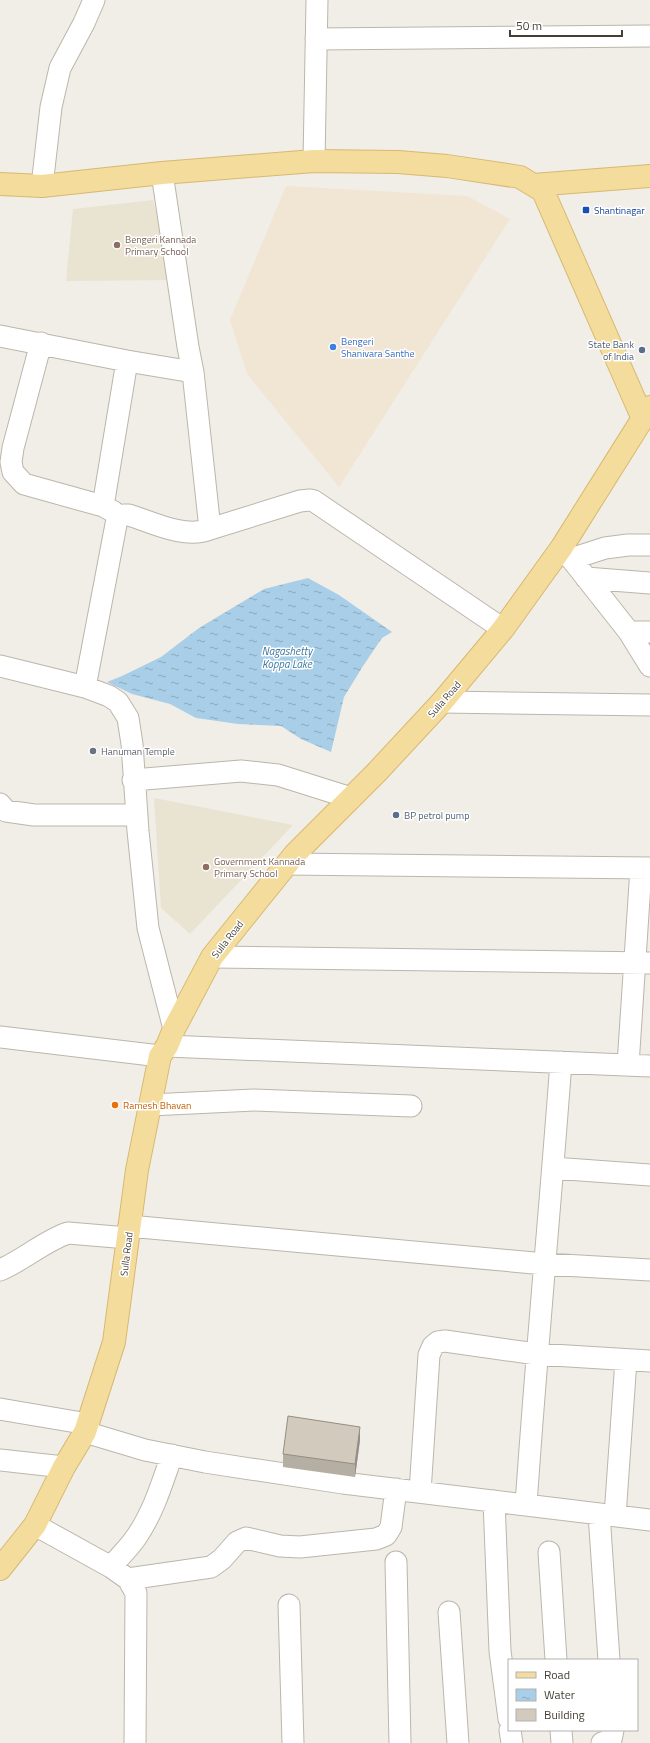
<svg xmlns="http://www.w3.org/2000/svg" width="650" height="1743" viewBox="0 0 650 1743" font-family="'Titillium Web',sans-serif">
<style>
.commercial{fill:#f1e5d4}
.education{fill:#e9e3d2}
.water{fill:url(#water-ripples)}
.lines{fill:none;stroke-linecap:round;stroke-linejoin:round}
.minor-casing{stroke:#bcb6aa;stroke-width:23}
.major-casing{stroke:#d7b96f;stroke-width:24}
.minor{stroke:#fff;stroke-width:21}
.major{stroke:#f4dc9d;stroke-width:22}
.wall{fill:#b5aea3}
.shaded-wall{fill:#938d84}
.building{fill:#d2cabd;stroke:#938d84}
.transit-dot{fill:#1a4fb4;stroke:#fff;stroke-width:1.5}
.education-dot{fill:#8d6e63;stroke:#fff;stroke-width:1.5}
.shop-dot{fill:#3f7fe0;stroke:#fff;stroke-width:1.5}
.service-dot{fill:#5c6f8a;stroke:#fff;stroke-width:1.5}
.worship-dot{fill:#6b7280;stroke:#fff;stroke-width:1.5}
.food-dot{fill:#e8710a;stroke:#fff;stroke-width:1.5}
.labels{text-anchor:middle;stroke-width:3;stroke-linejoin:round;paint-order:stroke}
.transit-label{font-size:10px;fill:#164399;stroke:#fff;text-anchor:start}
.education-label{font-size:10px;fill:#785e54;stroke:#fff;text-anchor:start}
.shop-label{font-size:10px;fill:#366cbe;stroke:#fff;text-anchor:start}
.service-label{font-size:10px;fill:#4e5e75;stroke:#fff;text-anchor:end}
.street-label{font-size:10px;fill:#443f36;stroke:#fff}
.worship-label{font-size:10px;fill:#5b616d;stroke:#fff;text-anchor:start}
.food-label{font-size:10px;fill:#c56008;stroke:#fff;text-anchor:start}
.water-label{font-size:11px;font-style:italic;fill:#3b77a4;stroke:#fff}
</style>
<defs>
<pattern id="water-ripples" width="26" height="14" patternUnits="userSpaceOnUse"><rect width="26" height="14" fill="#a9cee8"/><path d="M2 4q2-2 4 0t4 0M15 11q2-2 4 0t4 0" fill="none" stroke="#8ba9bd"/></pattern>
</defs>
<rect width="100%" height="100%" fill="#f1eee7"/>
<path class="commercial" d="M 286,186 L 467,196 L 510,219 L 339,487 L 247,374 L 230,320 Z"/>
<path class="education" d="M 153,200 L 175,280 L 66,281 L 73,209 Z
M 154,798 L 293,825 L 190,934 L 161,908 Z"/>
<path class="water" d="M 308,578 L 339,595 L 392,632 L 382,638 L 363,666 L 344,697 L 331,752 L 301,739 L 281,726 L 238,724 L 196,718 L 170,704 L 132,694 L 107,682 L 122,676 L 161,657 L 199,628 L 264,589 Z"/>
<g class="lines">
<g class="minor-casing">
<path id="minor" d="M 316,39 L 650,36
M 314,161 L 317,0
M 42,186 L 51,107 L 60,68 L 84,23 L 94,0
M 0,336 L 127,361 L 193,372
M 41,343 L 13,448 L 11,462 L 13,472 L 24,484 L 103,506
M 114,512 L 103,506 L 127,361
M 210,529 L 300,501 L 310,500 L 314,501 L 503,629
M 562,547 L 629,632 L 650,666
M 571,559 L 605,548 L 628,545 L 650,545
M 586,578 L 650,583
M 629,632 L 650,632
M 0,666 L 85,687 L 109,696 L 118,702 L 128,718 L 132,744 L 138,831 L 148,928 L 174,1029
M 85,687 L 117,519 L 124,515 L 129,515 C 154,523 185,539 210,529 L 193,372 L 188,347 L 162,173
M 442,702 L 650,705
M 133,780 L 241,771 L 278,775 L 351,798
M 0,804 L 6,811 L 34,815 L 137,815
M 287,864 L 650,868
M 212,957 L 650,963
M 0,1037 L 160,1056
M 167,1046 L 650,1066
M 628,1065 L 641,868
M 150,1105 L 254,1100 L 411,1106
M 553,1168 L 650,1175
M 129,1226 L 545,1264 L 650,1270
M 0,1270 C 24,1260 44,1241 68,1233 L 128,1238
M 0,1409 L 88,1424
M 85,1432 L 145,1450 L 205,1462 L 343,1483 L 650,1520
M 0,1460 L 64,1467
M 420,1492 L 429,1355 L 433,1346 L 438,1342 L 445,1341 L 536,1354 L 650,1361
M 494,1501 L 500,1651 L 509,1719
M 526,1505 C 536,1357 550,1210 561,1062
M 599,1514 L 609,1660
M 615,1516 L 626,1360
M 35,1525 L 111,1567 L 128,1579 L 136,1593 L 135,1743
M 549,1552 L 556,1660
M 396,1562 L 400,1743
M 111,1567 C 119,1557 130,1547 137,1536 C 154,1511 162,1483 172,1455
M 128,1579 L 211,1567 L 222,1559 L 237,1542 L 246,1538 L 280,1546 L 300,1547 L 376,1539 L 386,1535 L 391,1527 L 396,1489
M 289,1605 L 293,1743
M 449,1612 L 458,1743
M 510,1730 L 512,1743
M 561,1730 L 562,1743
M 602,1743 L 611,1740 L 613,1730"/>
</g>
<g class="major-casing">
<path id="major" d="M 0,184 L 42,186 L 162,173 L 314,161 L 398,162 L 447,166 L 520,177 L 543,191 L 643,419
M 533,185 L 650,176
M 0,1569 L 35,1525 L 64,1467 L 85,1432 L 114,1342 L 137,1170 L 160,1056 L 167,1046 L 174,1029 L 212,957 L 295,854 L 376,773 L 442,702 L 503,629 L 562,547 L 650,407"/>
</g>
<use href="#minor" class="minor"/>
<use href="#major" class="major"/>
</g>
<path class="wall" d="M 360,1440 L 355,1477 L 283,1467 L 283,1454 Z"/>
<path class="shaded-wall" d="M 360,1427 L 360,1440 L 355,1477 L 355,1464 Z"/>
<path class="building" d="M 288,1416 L 360,1427 L 355,1464 L 283,1454 Z"/>
<rect class="transit-dot" x="582" y="206" width="8" height="8" rx="2"/>
<g class="education-dot">
<circle cx="117" cy="245" r="4"/>
<circle cx="206" cy="867" r="4"/>
</g>
<circle class="shop-dot" cx="333" cy="347" r="4"/>
<g class="service-dot">
<circle cx="642" cy="350" r="4"/>
<circle cx="396" cy="815" r="4"/>
</g>
<circle class="worship-dot" cx="93" cy="751" r="4"/>
<circle class="food-dot" cx="115" cy="1105" r="4"/>
<g class="labels">
<g class="transit-label">
<text x="594" y="214">Shantinagar</text>
</g>
<g class="education-label">
<text x="125" y="243">Bengeri Kannada<tspan x="125" dy="12">Primary School</tspan></text>
<text x="214" y="865">Government Kannada<tspan x="214" dy="12">Primary School</tspan></text>
</g>
<g class="shop-label">
<text x="341" y="345">Bengeri<tspan x="341" dy="12">Shanivara Santhe</tspan></text>
</g>
<g class="service-label">
<text x="634" y="348">State Bank<tspan x="634" dy="12">of India</tspan></text>
<text x="404" y="819" text-anchor="start">BP petrol pump</text>
</g>
<g class="street-label">
<text transform="translate(444 699) rotate(-49)" y="4">Sulla Road</text>
<text transform="translate(227 939) rotate(-52)" y="4">Sulla Road</text>
<text transform="translate(126 1254) rotate(-83)" y="4">Sulla Road</text>
</g>
<g class="worship-label">
<text x="101" y="755">Hanuman Temple</text>
</g>
<g class="food-label">
<text x="123" y="1109">Ramesh Bhavan</text>
</g>
<g class="water-label">
<text x="287" y="655">Nagashetty<tspan x="287" dy="13">Koppa Lake</tspan></text>
</g>
</g>
<rect x="508" y="1659" width="130" height="72" fill="#ffffff" stroke="#b4b2af"/>
<rect x="516" y="1672" width="20" height="6" fill="#f4dc9d" stroke="#b4b2af"/>
<text x="544" y="1679" font-size="12" fill="#443f36">Road</text>
<rect x="516" y="1689" width="20" height="12" fill="url(#water-ripples)" stroke="#b4b2af"/>
<text x="544" y="1699" font-size="12" fill="#443f36">Water</text>
<rect x="516" y="1709" width="20" height="12" fill="#d2cabd" stroke="#b4b2af"/>
<text x="544" y="1719" font-size="12" fill="#443f36">Building</text>
<path d="M510 30v6h112v-6" fill="none" stroke="#443f36" stroke-width="2"/>
<text x="516" y="30" font-size="12" fill="#443f36" stroke="#ffffff" stroke-width="3" paint-order="stroke">50 m</text>
</svg>
